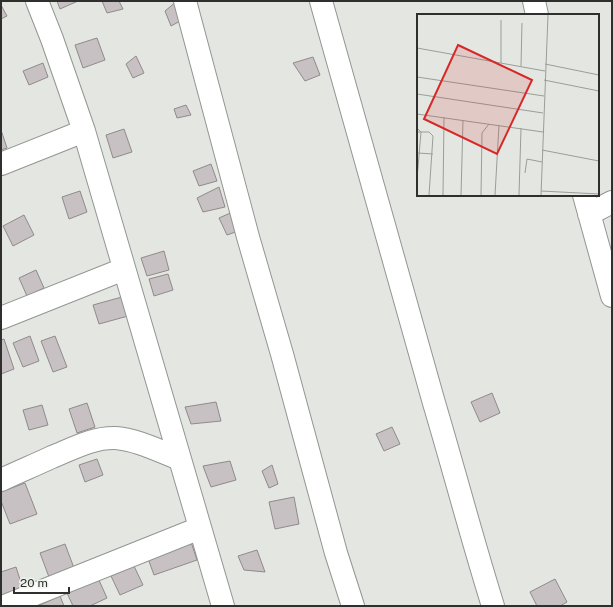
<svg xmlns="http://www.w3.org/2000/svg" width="613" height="607" viewBox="0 0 613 607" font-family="'Public Sans',sans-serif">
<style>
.building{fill:#c8c1c3;stroke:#908a8b}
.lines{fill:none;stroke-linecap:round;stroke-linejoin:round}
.minor-casing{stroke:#929691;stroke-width:24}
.minor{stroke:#fff;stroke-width:22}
.inset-road{fill:none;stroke:#9b9d99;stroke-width:1}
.view{fill:#d62828;fill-opacity:0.15;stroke:#d62828;stroke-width:2}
.inset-edge{fill:none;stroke:#2f302e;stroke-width:2}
</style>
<rect width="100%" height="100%" fill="#e3e6e1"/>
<path class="building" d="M 57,1 L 78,1 L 60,9 Z
M 102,1 L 119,1 L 123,9 L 107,13 Z
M 177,1 L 184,19 L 171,26 L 165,11 Z
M 1,5 L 7,16 L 1,19 Z
M 97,38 L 105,60 L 83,68 L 75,45 Z
M 136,56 L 144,73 L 133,78 L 126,64 Z
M 313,57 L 320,75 L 305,81 L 293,63 Z
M 43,63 L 48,77 L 29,85 L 23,71 Z
M 186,105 L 191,115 L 177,118 L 174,109 Z
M 124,129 L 132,152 L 113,158 L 106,135 Z
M 1,130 L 7,148 L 1,150 Z
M 211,164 L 217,181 L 199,186 L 193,171 Z
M 219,187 L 225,207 L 203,212 L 197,198 Z
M 80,191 L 87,212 L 69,219 L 62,197 Z
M 237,210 L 244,229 L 227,235 L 219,218 Z
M 24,215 L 34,235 L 13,246 L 3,226 Z
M 164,251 L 169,270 L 147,276 L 141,258 Z
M 36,270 L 44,288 L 27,296 L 19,278 Z
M 168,274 L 173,290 L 154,296 L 149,279 Z
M 122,297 L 128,316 L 99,324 L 93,305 Z
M 30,336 L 39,361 L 23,367 L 13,343 Z
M 55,336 L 67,367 L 53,372 L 41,341 Z
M 4,339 L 14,369 L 1,374 L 1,340 Z
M 492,393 L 500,413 L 480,422 L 471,402 Z
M 216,402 L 221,421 L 191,424 L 185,407 Z
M 87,403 L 95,427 L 77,433 L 69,409 Z
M 42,405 L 48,425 L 29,430 L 23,410 Z
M 392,427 L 400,444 L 384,451 L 376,434 Z
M 97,459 L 103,475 L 85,482 L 79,465 Z
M 230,461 L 236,480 L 211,487 L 203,466 Z
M 272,465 L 278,484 L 269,488 L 262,471 Z
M 25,483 L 37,514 L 10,524 L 1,501 L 1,492 Z
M 294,497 L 299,524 L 275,529 L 269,502 Z
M 190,539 L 197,560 L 154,575 L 146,553 Z
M 65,544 L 74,568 L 49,577 L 40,553 Z
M 257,550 L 265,572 L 244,570 L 238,556 Z
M 134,566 L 143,585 L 120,595 L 111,576 Z
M 16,567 L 24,592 L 1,599 L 1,572 Z
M 98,578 L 107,598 L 90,606 L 73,606 L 67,593 Z
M 555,579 L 567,602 L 560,606 L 537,606 L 530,592 Z
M 60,596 L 64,606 L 40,606 L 40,605 Z"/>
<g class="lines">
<g class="minor-casing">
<path id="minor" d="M 37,1 L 52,39 L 84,131 L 223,606
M 185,1 L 248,237 L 282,354 L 336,553 L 353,606
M 321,1 C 358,135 396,269 434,403 C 454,470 472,539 493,606
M 534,1 L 537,15
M 1,164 L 84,131
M 584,195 L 612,296
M 589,214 L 612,202
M 1,318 L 124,269
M 1,480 C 18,472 35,465 52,457 C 72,449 93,437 116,438 C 138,440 159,451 180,459
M 5,606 L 200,528"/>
</g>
<use href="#minor" class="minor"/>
</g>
<g transform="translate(417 14)">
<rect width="182" height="182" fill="#e3e6e1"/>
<path class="inset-road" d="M 84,6 L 84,49M 0,34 L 128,57M 128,50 L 182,61M 104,52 L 105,9M 0,63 L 127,82M 127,66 L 182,77M 0,80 L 126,99M 0,100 L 126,118M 0,114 L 4,118 L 0,165M 0,118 L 12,118 L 16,122 L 12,181M 125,136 L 182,147M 1,139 L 16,140M 108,159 L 110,145 L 125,148M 124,177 L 182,180M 26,181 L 27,103M 44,181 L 46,106M 64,181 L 65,119 L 72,110M 78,181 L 82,111M 102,181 L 104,114M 124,181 L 131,1"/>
<path class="view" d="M 41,31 L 115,66 L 80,140 L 7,105 Z"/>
<rect width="182" height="182" class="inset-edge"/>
</g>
<rect width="613" height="607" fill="none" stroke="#2f302e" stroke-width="4"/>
<path d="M14 587v6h55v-6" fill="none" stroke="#2f302e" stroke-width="2"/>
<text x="20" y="587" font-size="12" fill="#2f302e" stroke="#f0f4ee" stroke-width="3" paint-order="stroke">20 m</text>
</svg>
